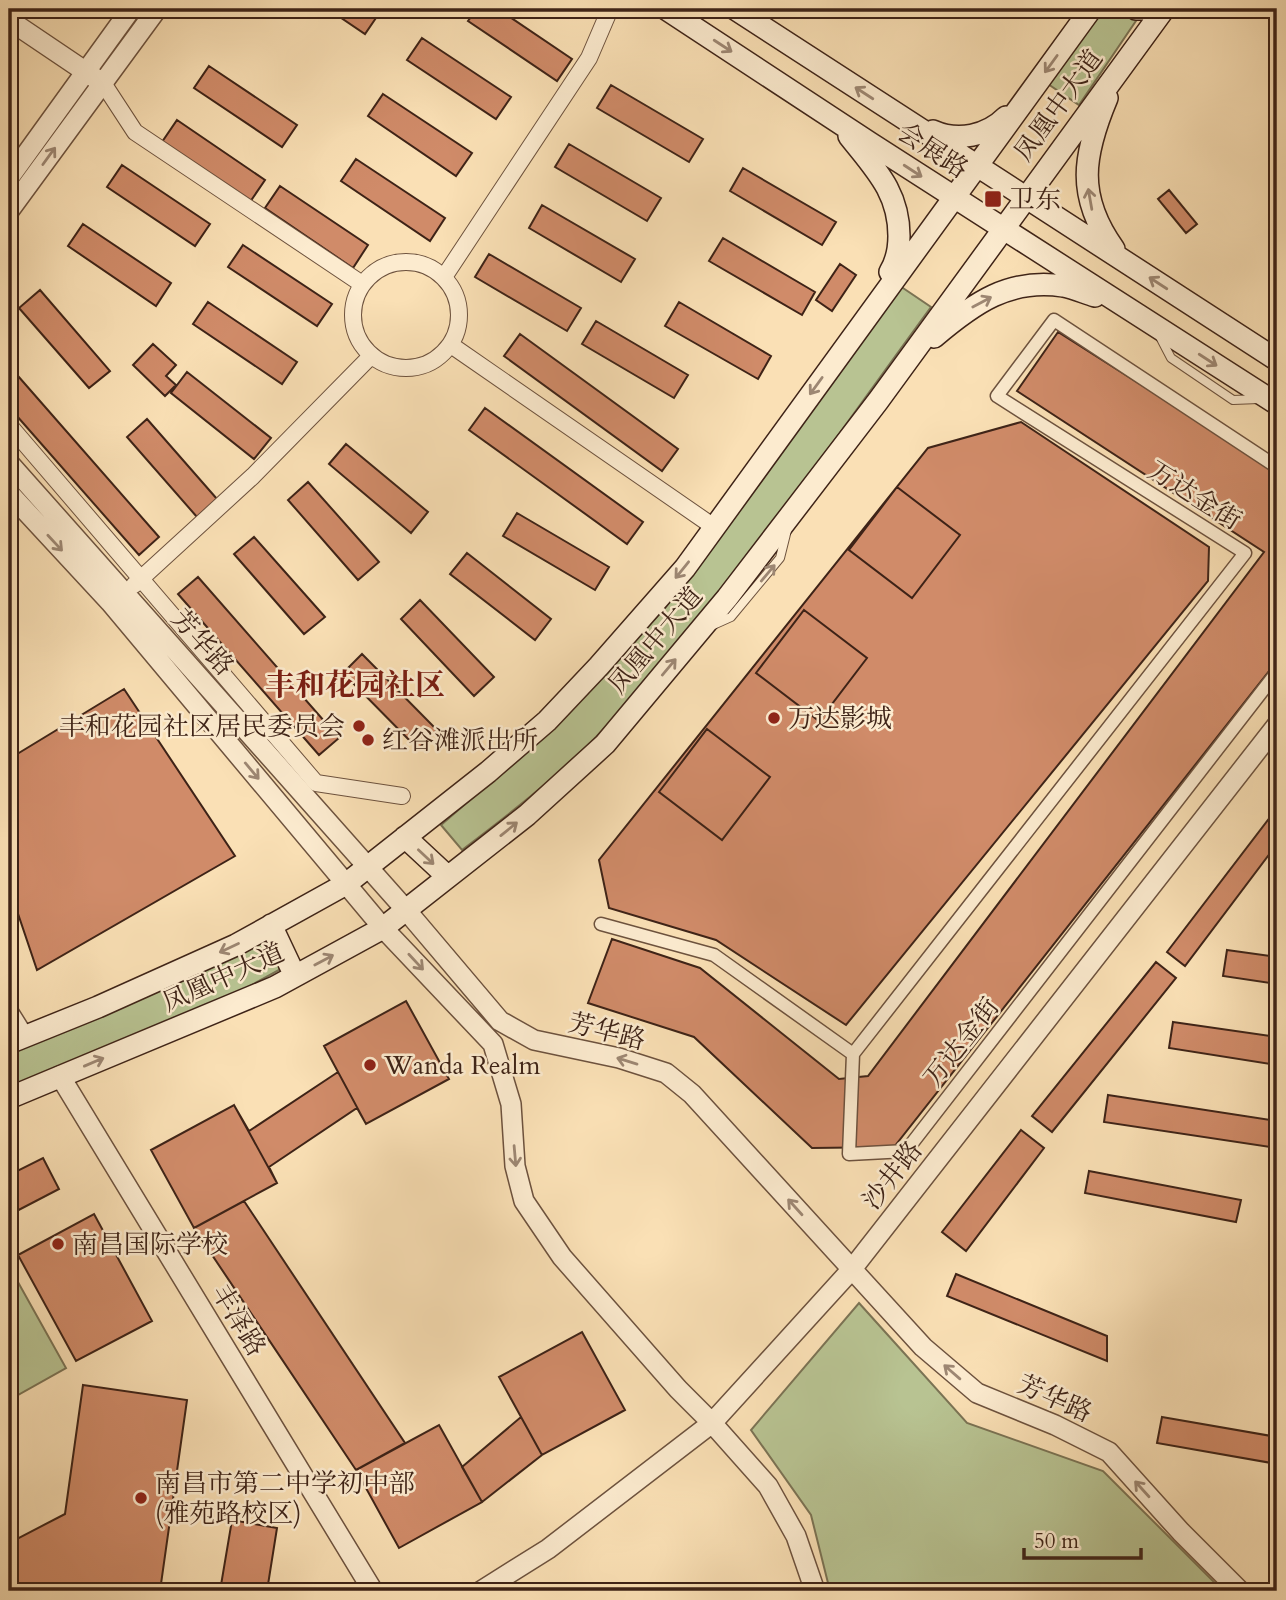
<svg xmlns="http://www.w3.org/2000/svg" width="1286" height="1600" viewBox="0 0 1286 1600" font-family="Cardo,'Noto Serif SC',serif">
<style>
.green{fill:#b8c392;stroke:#7b7354;stroke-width:2}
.building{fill:#d08b69;stroke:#3e2317;stroke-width:2}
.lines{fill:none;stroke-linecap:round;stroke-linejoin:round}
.service-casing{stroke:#6d523e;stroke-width:10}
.pedestrian-casing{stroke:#6d523e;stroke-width:15}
.minor-casing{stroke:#6d523e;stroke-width:18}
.tertiary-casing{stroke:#6d523e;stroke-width:22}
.secondary-casing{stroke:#3e2317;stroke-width:24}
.service{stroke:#fcebcf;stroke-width:8}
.pedestrian{stroke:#fcebcf;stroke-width:12}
.minor{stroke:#fcebcf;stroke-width:16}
.tertiary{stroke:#fcebcf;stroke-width:19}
.secondary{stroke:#fcebcf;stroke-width:21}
.oneway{stroke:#9d8773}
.poi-dot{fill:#8f2418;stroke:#fcebcf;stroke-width:2.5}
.labels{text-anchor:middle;stroke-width:5;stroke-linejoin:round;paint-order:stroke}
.street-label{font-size:26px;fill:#3e2317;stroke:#fcebcf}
.poi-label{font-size:26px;fill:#3e2317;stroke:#fcebcf;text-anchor:start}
.quarter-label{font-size:30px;font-weight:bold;fill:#7a1f14;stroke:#fcebcf}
</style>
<rect width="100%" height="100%" fill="#fae0b5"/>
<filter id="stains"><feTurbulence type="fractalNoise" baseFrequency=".00286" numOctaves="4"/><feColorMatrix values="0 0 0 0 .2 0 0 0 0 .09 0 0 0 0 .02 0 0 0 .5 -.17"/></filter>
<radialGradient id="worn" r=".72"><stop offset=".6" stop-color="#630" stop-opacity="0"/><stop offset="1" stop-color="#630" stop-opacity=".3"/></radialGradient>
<path class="green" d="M 1099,9 L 1144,9 L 1079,105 L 1048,84 Z
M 900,286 L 931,307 C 824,453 721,606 596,737 C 555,779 508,815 462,850 L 441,825 L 557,725 L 665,608 Z
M 258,940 L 269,942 L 280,964 L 279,970 L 204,1011 L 9,1089 L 9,1051 Z
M 9,1266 L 66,1368 L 9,1400 Z
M 859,1303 L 967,1423 L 1103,1471 L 1223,1591 L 830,1591 L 811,1515 L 751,1430 Z"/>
<path class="building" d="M 328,9 L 376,9 L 380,12 L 365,34 Z
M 477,9 L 498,9 L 572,59 L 557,81 L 468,21 Z
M 422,38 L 511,97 L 496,119 L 407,60 Z
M 209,66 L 297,125 L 282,147 L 194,88 Z
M 611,85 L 703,139 L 689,162 L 597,108 Z
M 383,94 L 472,153 L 456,176 L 368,116 Z
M 177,120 L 265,180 L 250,202 L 162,142 Z
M 569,144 L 661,198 L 647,221 L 555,167 Z
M 356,159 L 445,218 L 430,241 L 341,181 Z
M 122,165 L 210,224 L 195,246 L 107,187 Z
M 743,168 L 836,222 L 822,245 L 730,191 Z
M 280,186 L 368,245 L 353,268 L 265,208 Z
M 1169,190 L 1197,224 L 1186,233 L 1158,199 Z
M 542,205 L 635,259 L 621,282 L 529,228 Z
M 83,224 L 171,283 L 156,306 L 68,246 Z
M 723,238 L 815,292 L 802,315 L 709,261 Z
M 243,245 L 332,304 L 317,326 L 228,267 Z
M 489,254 L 581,308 L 567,331 L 475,277 Z
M 840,264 L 856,275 L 832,311 L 816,300 Z
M 40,290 L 110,371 L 89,388 L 19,308 Z
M 208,302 L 297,362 L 282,384 L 193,324 Z
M 679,302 L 771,356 L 758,379 L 665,326 Z
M 596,321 L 688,375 L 674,398 L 582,344 Z
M 1058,332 L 1277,471 L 1277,661 L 894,1147 L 812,1148 L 694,1037 L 588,1003 L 612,939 L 700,968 L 839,1079 L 868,1076 L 1264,552 L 1017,391 Z
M 520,334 L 678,449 L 662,471 L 504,356 Z
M 153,344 L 176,365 L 166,376 L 176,385 L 165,396 L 133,365 Z
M 187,372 L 271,438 L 254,459 L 171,393 Z
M 18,376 L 159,537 L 139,555 L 9,407 L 9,384 Z
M 485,408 L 643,522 L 627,544 L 469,430 Z
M 147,419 L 217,499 L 197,517 L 127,437 Z
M 1021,422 L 1209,547 L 1208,581 L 846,1025 L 716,940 L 609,908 L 599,860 L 928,448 Z
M 346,444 L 428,512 L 411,533 L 329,464 Z
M 308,482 L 379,562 L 358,580 L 288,500 Z
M 897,487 L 960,535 L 912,598 L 849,550 Z
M 517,513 L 609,567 L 595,590 L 503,536 Z
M 254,537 L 325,617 L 304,634 L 234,554 Z
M 467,553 L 551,619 L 535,640 L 450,574 Z
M 198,577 L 339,738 L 319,755 L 178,594 Z
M 420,600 L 494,677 L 474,696 L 401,619 Z
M 804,610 L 867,658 L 819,721 L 756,673 Z
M 362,654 L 437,730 L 418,749 L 343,673 Z
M 124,689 L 235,856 L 37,970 L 9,887 L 9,759 Z
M 707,729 L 770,777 L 722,840 L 659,792 Z
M 1277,808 L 1277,844 L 1185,966 L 1167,952 Z
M 1227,950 L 1277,957 L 1277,984 L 1223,976 Z
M 1156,962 L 1176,978 L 1052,1132 L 1032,1116 Z
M 406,1001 L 449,1079 L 366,1124 L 324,1046 Z
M 406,1001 L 449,1079 L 366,1124 L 357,1108 L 269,1167 L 277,1183 L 194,1228 L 151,1150 L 234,1105 L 249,1131 L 338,1072 L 324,1046 Z
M 1173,1022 L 1277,1037 L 1277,1065 L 1169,1048 Z
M 1108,1095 L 1277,1121 L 1277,1148 L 1104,1122 Z
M 234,1105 L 277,1183 L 194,1228 L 151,1150 Z
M 1021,1130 L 1044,1148 L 966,1251 L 942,1232 Z
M 43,1158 L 59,1189 L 9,1215 L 9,1175 Z
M 1089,1171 L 1241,1200 L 1236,1222 L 1085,1193 Z
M 244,1201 L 405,1443 L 356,1470 L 194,1228 Z
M 94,1214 L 152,1321 L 76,1361 L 18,1255 Z
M 956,1274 L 1107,1336 L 1107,1361 L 947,1296 Z
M 582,1332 L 625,1410 L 542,1455 L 499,1377 Z
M 83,1385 L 187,1400 L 160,1591 L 9,1591 L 9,1543 L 65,1514 Z
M 521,1417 L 542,1455 L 482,1502 L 462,1467 Z
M 1162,1417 L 1277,1437 L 1277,1464 L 1157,1443 Z
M 439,1425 L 482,1502 L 399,1548 L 356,1470 Z
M 232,1520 L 277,1528 L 267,1591 L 220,1591 Z"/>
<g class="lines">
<g class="service-casing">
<path id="service" d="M 1159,335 L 1171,358 L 1233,400 L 1259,399
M 711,626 L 731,617 L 780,558 L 787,530"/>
</g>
<g class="pedestrian-casing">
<path id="pedestrian" d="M 1277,467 L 1054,320 L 997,396 L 1245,553 L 853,1054 L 849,1154 L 906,1151 L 1277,672
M 601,924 L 714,955 L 853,1054"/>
</g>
<g class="minor-casing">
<path id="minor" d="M 103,83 L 135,132 L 362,284
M353 315a53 53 0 1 1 106 0a53 53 0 1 1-106 0Z
M 444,277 L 589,58 L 610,9
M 451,345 L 714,527
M 9,425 L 316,783 L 402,796
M 134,585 L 253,476 L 371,356"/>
</g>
<g class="tertiary-casing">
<path id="tertiary" d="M 9,20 L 95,78
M 9,178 L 131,9
M 9,211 L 157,9
M 9,463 L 406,910 L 500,1021 L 534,1040 L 619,1058 L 666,1073 L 692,1094 L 923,1347 L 977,1393 L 1055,1425 L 1109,1452 L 1181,1532 L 1240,1591
M 9,493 L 110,602 L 383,928 L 493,1044 L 511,1104 L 515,1166 L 524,1201 L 562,1257 L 678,1389 L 712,1423 L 768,1486 L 796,1536 L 815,1591
M 9,1013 L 24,1037
M 60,1076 L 373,1591
M 481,1591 L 548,1549 L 712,1423 L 852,1269 L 1277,725"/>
</g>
<g class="secondary-casing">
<path id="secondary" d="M 666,9 L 870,143 L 1277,404
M 735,9 L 1277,360
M 1136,9 L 1150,9
M 1107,98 C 1083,155 1076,196 1114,249
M 933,131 C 958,142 987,136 1006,117
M 849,136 C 875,169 899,192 899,236 C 899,248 896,262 890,272
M 934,337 C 974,303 1009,278 1063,286 C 1074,288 1085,293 1095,296
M 405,837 L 448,877
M 271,925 L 295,976
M 9,1043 L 98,1007 L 236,945 L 346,884 L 488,772 L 547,721 L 599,666 L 685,568 L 1091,9
M 9,1098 L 275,987 L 383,928 L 527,815 L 605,744 L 727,598 L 878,401 L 1164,9"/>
</g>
<use href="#service" class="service"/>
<use href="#pedestrian" class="pedestrian"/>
<use href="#minor" class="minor"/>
<use href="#tertiary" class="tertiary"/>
<use href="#secondary" class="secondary"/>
</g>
<defs><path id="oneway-shaft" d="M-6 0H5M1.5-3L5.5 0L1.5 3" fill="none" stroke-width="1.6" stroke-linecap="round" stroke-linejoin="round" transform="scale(1.75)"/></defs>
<g class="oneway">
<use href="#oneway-shaft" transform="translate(723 46) rotate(33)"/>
<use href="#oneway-shaft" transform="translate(1051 64) rotate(126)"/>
<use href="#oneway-shaft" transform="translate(864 93) rotate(-147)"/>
<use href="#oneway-shaft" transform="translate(49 156) rotate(-54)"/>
<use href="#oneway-shaft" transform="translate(913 171) rotate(33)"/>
<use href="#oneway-shaft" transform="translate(1090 199) rotate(-100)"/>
<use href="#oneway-shaft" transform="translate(1158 283) rotate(-147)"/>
<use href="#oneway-shaft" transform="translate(982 302) rotate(-28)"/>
<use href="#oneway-shaft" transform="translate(1208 360) rotate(33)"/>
<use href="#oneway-shaft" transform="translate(816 386) rotate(126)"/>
<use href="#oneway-shaft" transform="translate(55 543) rotate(47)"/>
<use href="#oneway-shaft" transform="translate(682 570) rotate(129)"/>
<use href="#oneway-shaft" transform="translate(768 573) rotate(-50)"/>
<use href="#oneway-shaft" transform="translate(669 667) rotate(-50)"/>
<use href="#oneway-shaft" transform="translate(252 771) rotate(50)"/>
<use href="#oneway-shaft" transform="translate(509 829) rotate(-39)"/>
<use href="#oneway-shaft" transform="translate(426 857) rotate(43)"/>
<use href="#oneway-shaft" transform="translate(229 948) rotate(155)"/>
<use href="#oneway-shaft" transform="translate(324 960) rotate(-28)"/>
<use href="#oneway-shaft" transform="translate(416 962) rotate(47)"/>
<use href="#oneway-shaft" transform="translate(627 1061) rotate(-163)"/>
<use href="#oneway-shaft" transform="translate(94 1062) rotate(-23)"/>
<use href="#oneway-shaft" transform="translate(515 1156) rotate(85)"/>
<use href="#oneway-shaft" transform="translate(795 1207) rotate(-132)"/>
<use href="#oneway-shaft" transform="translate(952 1372) rotate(-139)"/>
<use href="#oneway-shaft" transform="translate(1142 1489) rotate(-132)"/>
</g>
<g class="poi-dot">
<rect x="984" y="190" width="18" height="18" rx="3.5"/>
<circle cx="774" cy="718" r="7"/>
<circle cx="359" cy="726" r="7"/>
<circle cx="368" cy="740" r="7"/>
<circle cx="370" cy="1065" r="7"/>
<circle cx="58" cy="1244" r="7"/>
<circle cx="141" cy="1498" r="7"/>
</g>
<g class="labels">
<g class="street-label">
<text transform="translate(1058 105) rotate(-54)" y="9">凤凰中大道</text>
<text transform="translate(933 150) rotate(33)" y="9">会展路</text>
<text transform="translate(1195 495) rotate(32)" y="9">万达金街</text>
<text transform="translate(655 640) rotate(-50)" y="9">凤凰中大道</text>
<text transform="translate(203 642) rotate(48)" y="9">芳华路</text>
<text transform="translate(223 977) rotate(-24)" y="9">凤凰中大道</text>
<text transform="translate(607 1031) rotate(14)" y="9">芳华路</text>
<text transform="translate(961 1042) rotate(-52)" y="9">万达金街</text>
<text transform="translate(892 1175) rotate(-52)" y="9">沙井路</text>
<text transform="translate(239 1320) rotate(59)" y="9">丰泽路</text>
<text transform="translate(1055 1398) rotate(24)" y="9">芳华路</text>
</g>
<g class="poi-label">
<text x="1009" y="208">卫东</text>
<text x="788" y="727">万达影城</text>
<text x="345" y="735" text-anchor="end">丰和花园社区居民委员会</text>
<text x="382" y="749">红谷滩派出所</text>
<text x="384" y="1074">Wanda Realm</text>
<text x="72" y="1253">南昌国际学校</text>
<text x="155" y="1492">南昌市第二中学初中部<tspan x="155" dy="30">(雅苑路校区)</tspan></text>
</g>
<g class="quarter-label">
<text x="355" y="695">丰和花园社区</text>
</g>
</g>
<rect width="1286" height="1600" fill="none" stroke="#fae0b5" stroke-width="35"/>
<rect x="10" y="10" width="1265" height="1579" fill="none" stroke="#3e2317" stroke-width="3.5"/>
<rect x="18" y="18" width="1251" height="1565" fill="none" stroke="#3e2317" stroke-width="2"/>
<path d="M1024 1548v10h117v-10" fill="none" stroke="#3e2317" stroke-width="3.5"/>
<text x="1034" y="1548" font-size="21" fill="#3e2317" stroke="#fcebcf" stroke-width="5" paint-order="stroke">50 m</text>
<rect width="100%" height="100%" filter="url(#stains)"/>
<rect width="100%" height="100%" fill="url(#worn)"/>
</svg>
